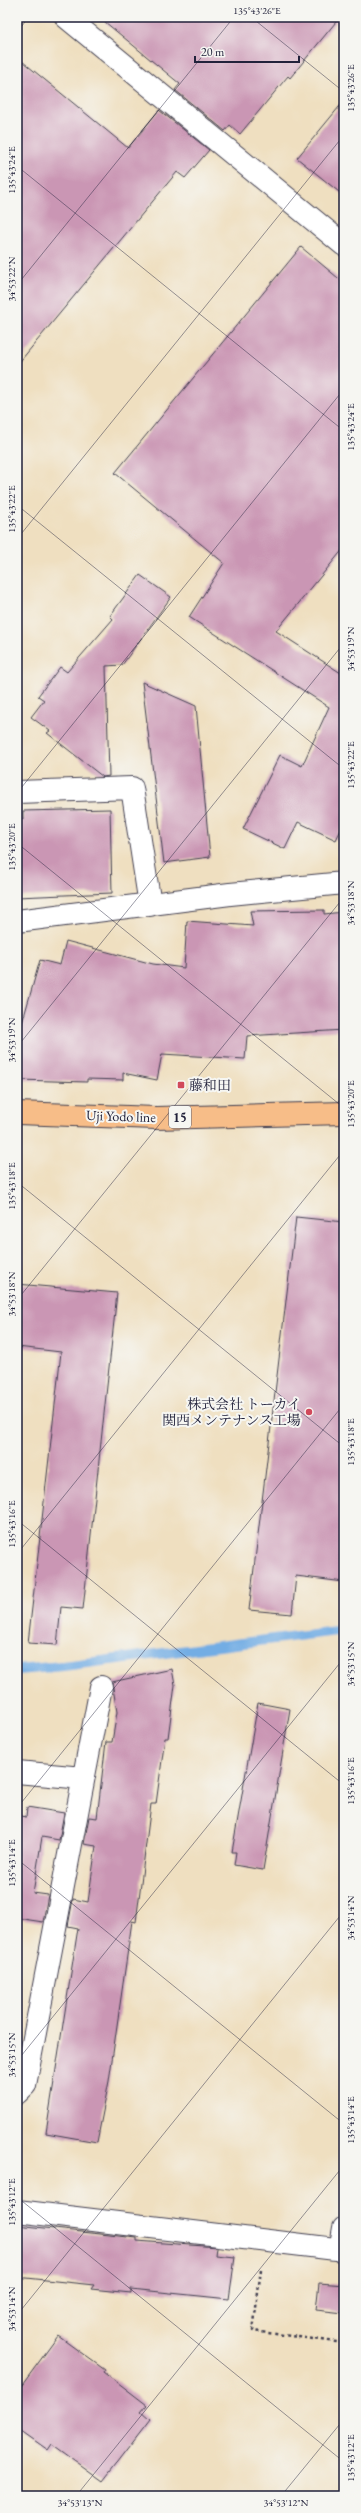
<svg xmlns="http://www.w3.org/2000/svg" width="361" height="2513" viewBox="0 0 361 2513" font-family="'EB Garamond','Noto Serif JP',serif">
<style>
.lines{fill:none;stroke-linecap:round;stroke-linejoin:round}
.stream{stroke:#73ade4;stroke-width:10}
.building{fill:#ca96b4}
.street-casing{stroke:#413e4f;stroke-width:24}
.primary-casing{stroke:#413e4f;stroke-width:24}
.path{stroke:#413e4f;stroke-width:2.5;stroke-dasharray:3 3;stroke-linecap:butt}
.street{stroke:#fff;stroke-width:22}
.primary{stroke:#f7bd88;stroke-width:22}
.ticks{fill:none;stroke:#22223b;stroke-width:1;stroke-opacity:0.45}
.poi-dot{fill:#d1495b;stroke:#f6f6f2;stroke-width:1.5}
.labels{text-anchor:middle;stroke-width:4;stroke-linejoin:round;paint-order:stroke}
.shield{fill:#f6f6f2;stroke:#626272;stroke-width:1}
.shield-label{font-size:13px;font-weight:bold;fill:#22223b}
.poi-label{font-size:14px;fill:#22223b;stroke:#f6f6f2;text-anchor:start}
.street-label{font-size:14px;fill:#22223b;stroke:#f6f6f2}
.neatline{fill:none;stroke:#22223b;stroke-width:1.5}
.ticks-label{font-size:10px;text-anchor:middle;fill:#22223b}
</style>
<rect width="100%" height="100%" fill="#f6f6f2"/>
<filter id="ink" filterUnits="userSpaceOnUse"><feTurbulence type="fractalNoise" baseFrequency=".025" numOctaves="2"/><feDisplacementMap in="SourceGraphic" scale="8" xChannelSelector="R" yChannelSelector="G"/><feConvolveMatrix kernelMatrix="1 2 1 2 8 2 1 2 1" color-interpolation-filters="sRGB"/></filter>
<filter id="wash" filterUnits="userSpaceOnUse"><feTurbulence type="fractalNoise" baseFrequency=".012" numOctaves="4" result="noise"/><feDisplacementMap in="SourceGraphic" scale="16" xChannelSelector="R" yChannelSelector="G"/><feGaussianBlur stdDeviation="0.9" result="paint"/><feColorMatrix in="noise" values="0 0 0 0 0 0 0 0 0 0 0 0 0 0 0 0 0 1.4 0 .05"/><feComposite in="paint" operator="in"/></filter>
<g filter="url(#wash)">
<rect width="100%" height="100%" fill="#efdfc0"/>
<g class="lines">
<path class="stream" d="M 17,1670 L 63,1666 L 344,1630"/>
</g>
<g id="blocks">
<path class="building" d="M 99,17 L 340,17 L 290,78 L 288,76 L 240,134 L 230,125 L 225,131 L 175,90 L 180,84 Z
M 17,57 L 128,148 L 159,110 L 209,150 L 185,178 L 177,172 L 17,365 Z
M 344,101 L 344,196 L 297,158 Z
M 301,247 L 344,283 L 344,548 L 276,631 L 344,675 L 344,823 L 336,840 L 298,822 L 285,849 L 243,829 L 280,755 L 302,766 L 329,707 L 189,617 L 224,563 L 115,473 Z
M 140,575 L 171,597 L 122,665 L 106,666 L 109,776 L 103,777 L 47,733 L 50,731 L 31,717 L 44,700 L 38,696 L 60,667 L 67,672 L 113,619 L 110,616 Z
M 142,682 L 196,706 L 210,857 L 164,863 Z
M 110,809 L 112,893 L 17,897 L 17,819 L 23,819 L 23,811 Z
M 324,910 L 324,914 L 344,912 L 344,1030 L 247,1036 L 245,1059 L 162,1054 L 157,1080 L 123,1073 L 123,1080 L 87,1079 L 87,1082 L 18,1080 L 19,1034 L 40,960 L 60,965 L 66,941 L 153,964 L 184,968 L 187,921 L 253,926 L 250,911 Z
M 296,1217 L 344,1222 L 344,1582 L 296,1576 L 292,1614 L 249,1610 Z
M 17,1284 L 117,1293 L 83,1609 L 61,1607 L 57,1645 L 28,1643 L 61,1352 L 17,1347 Z
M 172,1669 L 175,1685 L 168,1738 L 165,1738 L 156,1804 L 151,1804 L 136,1922 L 132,1921 L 109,2081 L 97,2142 L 46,2133 L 78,1928 L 68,1926 L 73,1899 L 88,1902 L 96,1846 L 84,1844 L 89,1817 L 97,1818 L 106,1742 L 112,1742 L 117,1712 L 112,1682 Z
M 258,1703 L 290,1709 L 263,1870 L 234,1865 L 236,1852 L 232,1852 Z
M 27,1807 L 64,1813 L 59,1840 L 42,1837 L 33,1893 L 48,1895 L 43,1922 L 17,1918 L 17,1815 L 26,1817 Z
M 17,2225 L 137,2238 L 137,2241 L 217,2247 L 216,2255 L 235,2257 L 229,2299 L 131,2289 L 131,2293 L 91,2289 L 94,2285 L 17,2277 Z
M 319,2283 L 344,2285 L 344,2313 L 316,2310 Z
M 58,2336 L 105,2370 L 104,2372 L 147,2405 L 141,2412 L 150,2420 L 103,2481 L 52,2444 L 48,2450 L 17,2428 L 17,2392 Z"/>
</g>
</g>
<g filter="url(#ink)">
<use href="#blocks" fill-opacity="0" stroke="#413e4f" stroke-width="1"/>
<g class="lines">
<g class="street-casing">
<path id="street" d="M 66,17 L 344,245
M 17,792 L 132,788 L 150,905
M 17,921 L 230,894 L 344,883
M 17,1772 L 83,1778
M 17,2093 L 25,2085 L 101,1687
M 17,2211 L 344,2250
M 340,2250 L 344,2228"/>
</g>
<g class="primary-casing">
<path id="primary" d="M 17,1113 L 156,1118 L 344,1113"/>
</g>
<path class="path" d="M 261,2269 L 253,2331 L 344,2343"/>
<use href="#street" class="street"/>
<use href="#primary" class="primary"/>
</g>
</g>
<path class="ticks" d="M 251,17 L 344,92M 17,32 L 29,17M 17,166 L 344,431M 17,285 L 234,17M 17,505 L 344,769M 17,539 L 344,135M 17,793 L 344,389M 17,843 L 344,1108M 17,1047 L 344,643M 17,1182 L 344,1447M 17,1300 L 344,897M 17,1520 L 344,1785M 17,1554 L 344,1150M 17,1808 L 344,1404M 17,1859 L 344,2124M 17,2061 L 344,1658M 17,2197 L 344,2462M 17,2315 L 344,1911M 76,2496 L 344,2165M 281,2496 L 344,2419"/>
<g class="poi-dot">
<rect x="177" y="1081" width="8" height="8" rx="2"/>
<circle cx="309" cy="1412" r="4"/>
</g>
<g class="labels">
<rect class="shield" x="169" y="1106" width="22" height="22" rx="3"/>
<g class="shield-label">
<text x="180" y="1122">15</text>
</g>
<g class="poi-label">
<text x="189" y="1090">藤和田</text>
<text x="301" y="1409" text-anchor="end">株式会社 トーカイ<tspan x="301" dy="16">関西メンテナンス工場</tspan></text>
</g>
<g class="street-label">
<text transform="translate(121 1116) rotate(2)" y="5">Uji Yodo line</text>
</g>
</g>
<rect width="361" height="2513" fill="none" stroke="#f6f6f2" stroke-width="44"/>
<path d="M195 56v6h104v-6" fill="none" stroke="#22223b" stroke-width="2"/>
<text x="201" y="56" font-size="12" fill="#22223b" stroke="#f6f6f2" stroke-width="3" paint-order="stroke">20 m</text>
<rect x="22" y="22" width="317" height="2469" class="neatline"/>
<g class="ticks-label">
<text x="257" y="14">135°43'26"E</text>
<text transform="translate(350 88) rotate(-90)" y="4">135°43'26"E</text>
<text transform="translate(11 170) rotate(-90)" y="4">135°43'24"E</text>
<text transform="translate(11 279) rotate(-90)" y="4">34°53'22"N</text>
<text transform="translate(350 427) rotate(-90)" y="4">135°43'24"E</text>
<text transform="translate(11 509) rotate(-90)" y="4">135°43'22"E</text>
<text transform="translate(350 649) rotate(-90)" y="4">34°53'19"N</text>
<text transform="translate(350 765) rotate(-90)" y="4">135°43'22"E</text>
<text transform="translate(11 847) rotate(-90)" y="4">135°43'20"E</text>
<text transform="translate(350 903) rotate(-90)" y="4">34°53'18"N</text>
<text transform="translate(11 1040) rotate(-90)" y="4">34°53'19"N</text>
<text transform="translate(350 1104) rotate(-90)" y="4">135°43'20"E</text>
<text transform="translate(11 1186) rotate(-90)" y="4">135°43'18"E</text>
<text transform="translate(11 1294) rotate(-90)" y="4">34°53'18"N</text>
<text transform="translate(350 1442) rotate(-90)" y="4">135°43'18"E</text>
<text transform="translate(11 1524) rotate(-90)" y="4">135°43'16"E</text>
<text transform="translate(350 1664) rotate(-90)" y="4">34°53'15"N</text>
<text transform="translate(350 1781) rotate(-90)" y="4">135°43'16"E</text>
<text transform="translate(11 1863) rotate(-90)" y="4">135°43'14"E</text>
<text transform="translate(350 1918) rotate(-90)" y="4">34°53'14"N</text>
<text transform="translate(11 2055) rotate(-90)" y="4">34°53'15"N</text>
<text transform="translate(350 2120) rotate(-90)" y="4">135°43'14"E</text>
<text transform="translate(11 2202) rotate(-90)" y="4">135°43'12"E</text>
<text transform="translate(11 2309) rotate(-90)" y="4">34°53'14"N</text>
<text transform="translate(350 2458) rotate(-90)" y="4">135°43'12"E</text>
<text x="80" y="2506">34°53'13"N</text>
<text x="286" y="2506">34°53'12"N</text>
</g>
</svg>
